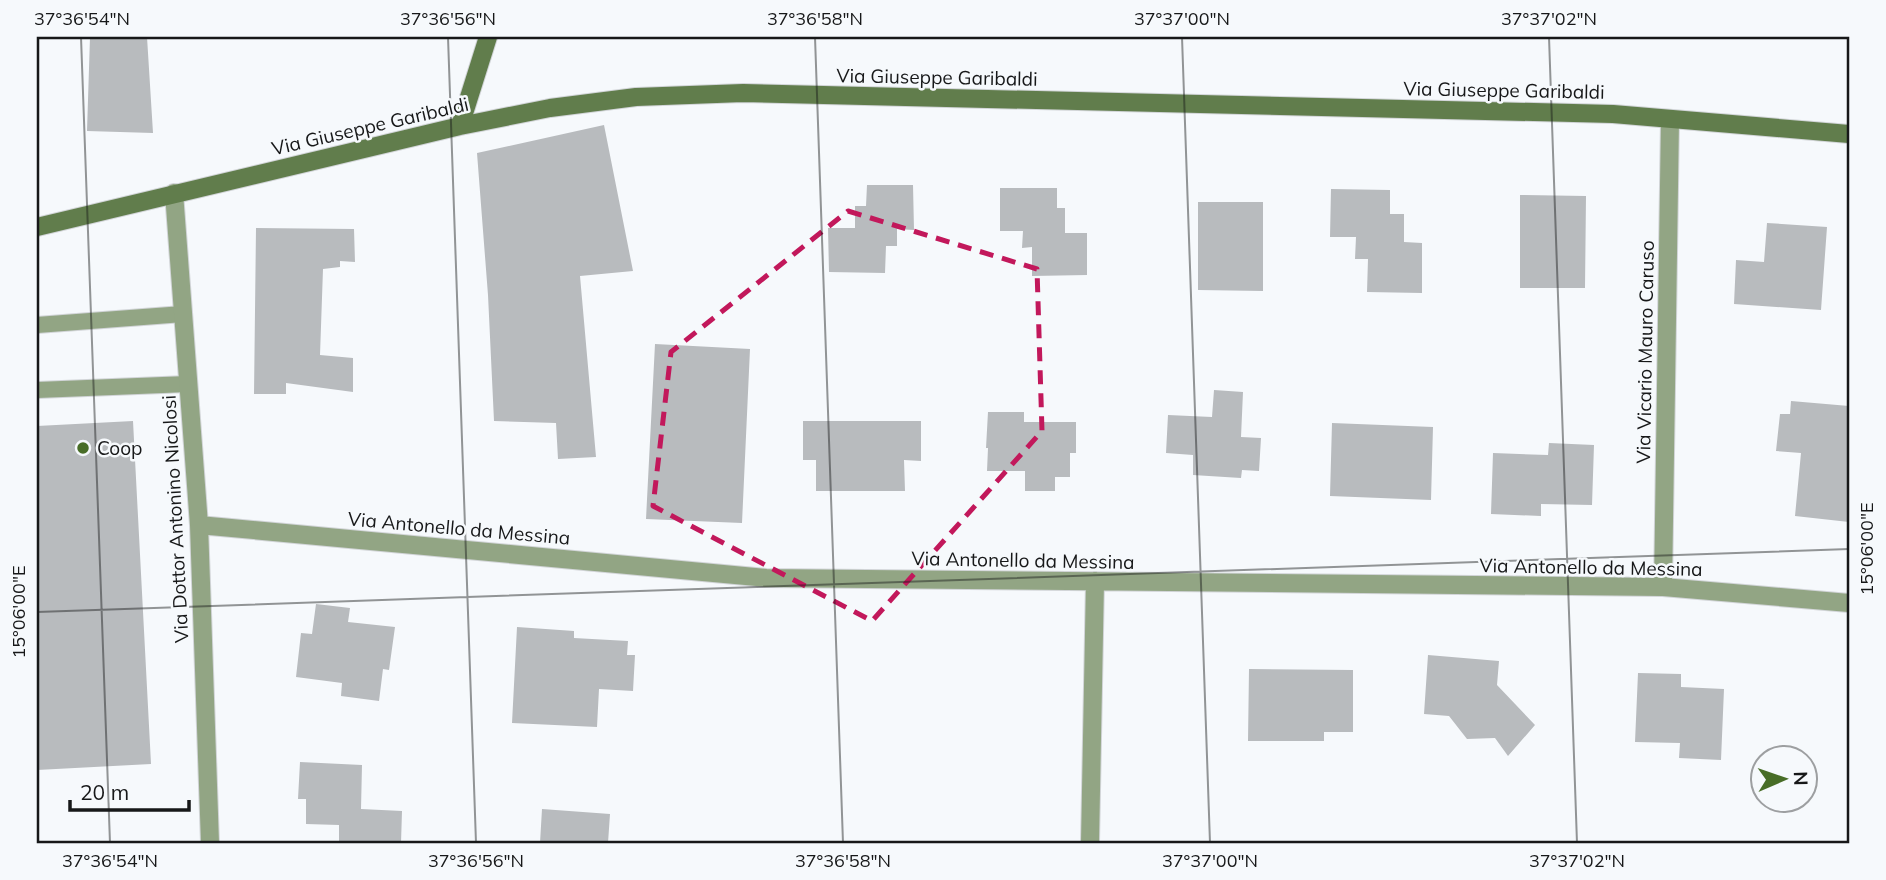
<svg xmlns="http://www.w3.org/2000/svg" width="1886" height="880" viewBox="0 0 1886 880" font-family="Mulish,sans-serif">
<style>
.building{fill:#b8bbbe}
.lines{fill:none;stroke-linecap:round;stroke-linejoin:round}
.lane-casing{stroke:#d2d5d8;stroke-width:18}
.street-casing{stroke:#d2d5d8;stroke-width:20}
.secondary-casing{stroke:#d2d5d8;stroke-width:20}
.lane{stroke:#92a584;stroke-width:16}
.street{stroke:#92a584;stroke-width:18}
.secondary{stroke:#617d4c;stroke-width:18}
.marked{fill:none;stroke:#c2185b;stroke-width:5;stroke-dasharray:14 9;stroke-linejoin:round}
.ticks{fill:none;stroke:#171819;stroke-width:2;stroke-opacity:0.45}
.poi-dot{fill:#486d27;stroke:#f6f9fc;stroke-width:2.5}
.labels{text-anchor:middle;stroke-width:5;stroke-linejoin:round;paint-order:stroke}
.street-label{font-size:19px;fill:#171819;stroke:#f6f9fc}
.poi-label{font-size:19px;fill:#171819;stroke:#f6f9fc;text-anchor:start}
.neatline{fill:none;stroke:#171819;stroke-width:2.5}
.ticks-label{font-size:18px;text-anchor:middle;fill:#171819}
</style>
<rect width="100%" height="100%" fill="#f6f9fc"/>
<path class="building" d="M 90,37 L 147,37 L 153,133 L 87,131 Z
M 604,125 L 633,271 L 580,276 L 596,457 L 558,459 L 556,423 L 494,421 L 488,295 L 477,153 Z
M 867,185 L 913,185 L 914,230 L 897,229 L 897,246 L 886,246 L 885,273 L 829,272 L 828,228 L 855,228 L 855,206 L 866,206 Z
M 1000,188 L 1057,188 L 1057,208 L 1065,208 L 1065,233 L 1087,233 L 1087,275 L 1032,276 L 1032,247 L 1022,248 L 1023,231 L 1000,231 Z
M 1331,189 L 1390,190 L 1390,214 L 1404,214 L 1404,242 L 1422,243 L 1422,293 L 1367,292 L 1368,259 L 1355,259 L 1356,237 L 1330,237 Z
M 1520,195 L 1586,196 L 1585,288 L 1520,288 Z
M 1198,202 L 1263,202 L 1263,291 L 1198,290 Z
M 1767,223 L 1827,227 L 1821,310 L 1734,304 L 1736,260 L 1764,262 Z
M 256,228 L 354,229 L 355,262 L 340,261 L 340,267 L 323,269 L 320,355 L 353,358 L 353,392 L 286,383 L 286,394 L 254,394 Z
M 655,344 L 750,349 L 742,523 L 646,519 Z
M 1214,390 L 1243,392 L 1241,437 L 1261,438 L 1259,471 L 1242,470 L 1241,478 L 1193,475 L 1193,455 L 1166,453 L 1168,415 L 1212,417 Z
M 1791,401 L 1849,406 L 1849,522 L 1795,516 L 1801,453 L 1776,451 L 1780,414 L 1790,414 Z
M 988,412 L 1024,412 L 1024,422 L 1076,422 L 1076,453 L 1070,453 L 1070,477 L 1055,477 L 1055,491 L 1025,491 L 1025,471 L 987,471 L 988,448 L 986,448 Z
M 133,421 L 151,764 L 37,770 L 37,426 Z
M 803,421 L 921,421 L 921,461 L 904,460 L 905,491 L 816,491 L 816,460 L 803,460 Z
M 1332,423 L 1433,427 L 1431,500 L 1330,496 Z
M 1549,443 L 1594,445 L 1592,505 L 1541,504 L 1541,516 L 1491,514 L 1493,453 L 1548,455 Z
M 316,604 L 350,608 L 348,622 L 395,627 L 389,670 L 383,669 L 379,701 L 341,696 L 342,683 L 296,677 L 301,633 L 312,634 Z
M 517,627 L 574,631 L 574,638 L 628,641 L 627,655 L 635,655 L 633,691 L 599,689 L 597,727 L 512,723 Z
M 1428,655 L 1499,661 L 1497,685 L 1535,725 L 1508,756 L 1495,738 L 1467,739 L 1449,716 L 1424,714 Z
M 1249,669 L 1353,670 L 1353,732 L 1324,732 L 1324,741 L 1248,741 Z
M 1638,673 L 1681,674 L 1681,687 L 1724,689 L 1721,760 L 1679,758 L 1680,743 L 1635,742 Z
M 300,762 L 362,765 L 361,809 L 402,811 L 401,843 L 339,843 L 339,825 L 306,824 L 306,799 L 298,799 Z
M 542,809 L 610,814 L 608,843 L 540,843 Z"/>
<g class="lines">
<g class="lane-casing">
<path id="lane" d="M 37,325 L 183,314
M 37,390 L 188,384"/>
</g>
<g class="street-casing">
<path id="street" d="M 174,193 L 199,525 L 210,843
M 199,525 L 766,578 L 1663,587 L 1849,603
M 1663,587 L 1670,119
M 1090,843 L 1095,581"/>
</g>
<g class="secondary-casing">
<path id="secondary" d="M 460,126 L 488,37
M 37,227 L 460,126 L 550,108 L 636,97 L 743,93 L 1613,114 L 1849,134"/>
</g>
<use href="#lane" class="lane"/>
<use href="#street" class="street"/>
<use href="#secondary" class="secondary"/>
</g>
<path class="marked" d="M 848,211 L 1037,269 L 1042,431 L 872,621 L 653,506 L 671,352 Z"/>
<path class="ticks" d="M 81,37 L 110,843M 448,37 L 476,843M 815,37 L 843,843M 1182,37 L 1210,843M 1549,37 L 1577,843M 37,612 L 1849,549"/>
<circle class="poi-dot" cx="83" cy="448" r="7"/>
<g class="labels">
<g class="street-label">
<text transform="translate(937 77) rotate(1)" y="7">Via Giuseppe Garibaldi</text>
<text transform="translate(1504 90) rotate(1)" y="7">Via Giuseppe Garibaldi</text>
<text transform="translate(370 126) rotate(-13)" y="7">Via Giuseppe Garibaldi</text>
<text transform="translate(1645 352) rotate(-89)" y="7">Via Vicario Mauro Caruso</text>
<text transform="translate(175 519) rotate(-93)" y="7">Via Dottor Antonino Nicolosi</text>
<text transform="translate(459 528) rotate(5)" y="7">Via Antonello da Messina</text>
<text transform="translate(1023 560) rotate(1)" y="7">Via Antonello da Messina</text>
<text transform="translate(1591 567) rotate(1)" y="7">Via Antonello da Messina</text>
</g>
<g class="poi-label">
<text x="97" y="455">Coop</text>
</g>
</g>
<rect width="1886" height="880" fill="none" stroke="#f6f9fc" stroke-width="77"/>
<g transform="translate(1784 779) rotate(88)"><circle r="33" fill="#f6f9fc" stroke="#9d9fa1" stroke-width="2"/>
<path d="M0-5L12 26L0 18L-12 26Z" fill="#486d27"/>
<text y="-10" font-size="19" font-weight="bold" text-anchor="middle" fill="#171819">N</text>
</g>
<path d="M70 800v10h119v-10" fill="none" stroke="#171819" stroke-width="3.5"/>
<text x="80" y="800" font-size="21" fill="#171819" stroke="#f6f9fc" stroke-width="5" paint-order="stroke">20 m</text>
<rect x="38" y="38" width="1810" height="804" class="neatline"/>
<g class="ticks-label">
<text x="82" y="25">37°36'54"N</text>
<text x="448" y="25">37°36'56"N</text>
<text x="815" y="25">37°36'58"N</text>
<text x="1182" y="25">37°37'00"N</text>
<text x="1549" y="25">37°37'02"N</text>
<text transform="translate(1867 549) rotate(-90)" y="6">15°06'00"E</text>
<text transform="translate(19 612) rotate(-90)" y="6">15°06'00"E</text>
<text x="110" y="867">37°36'54"N</text>
<text x="476" y="867">37°36'56"N</text>
<text x="843" y="867">37°36'58"N</text>
<text x="1210" y="867">37°37'00"N</text>
<text x="1577" y="867">37°37'02"N</text>
</g>
</svg>
